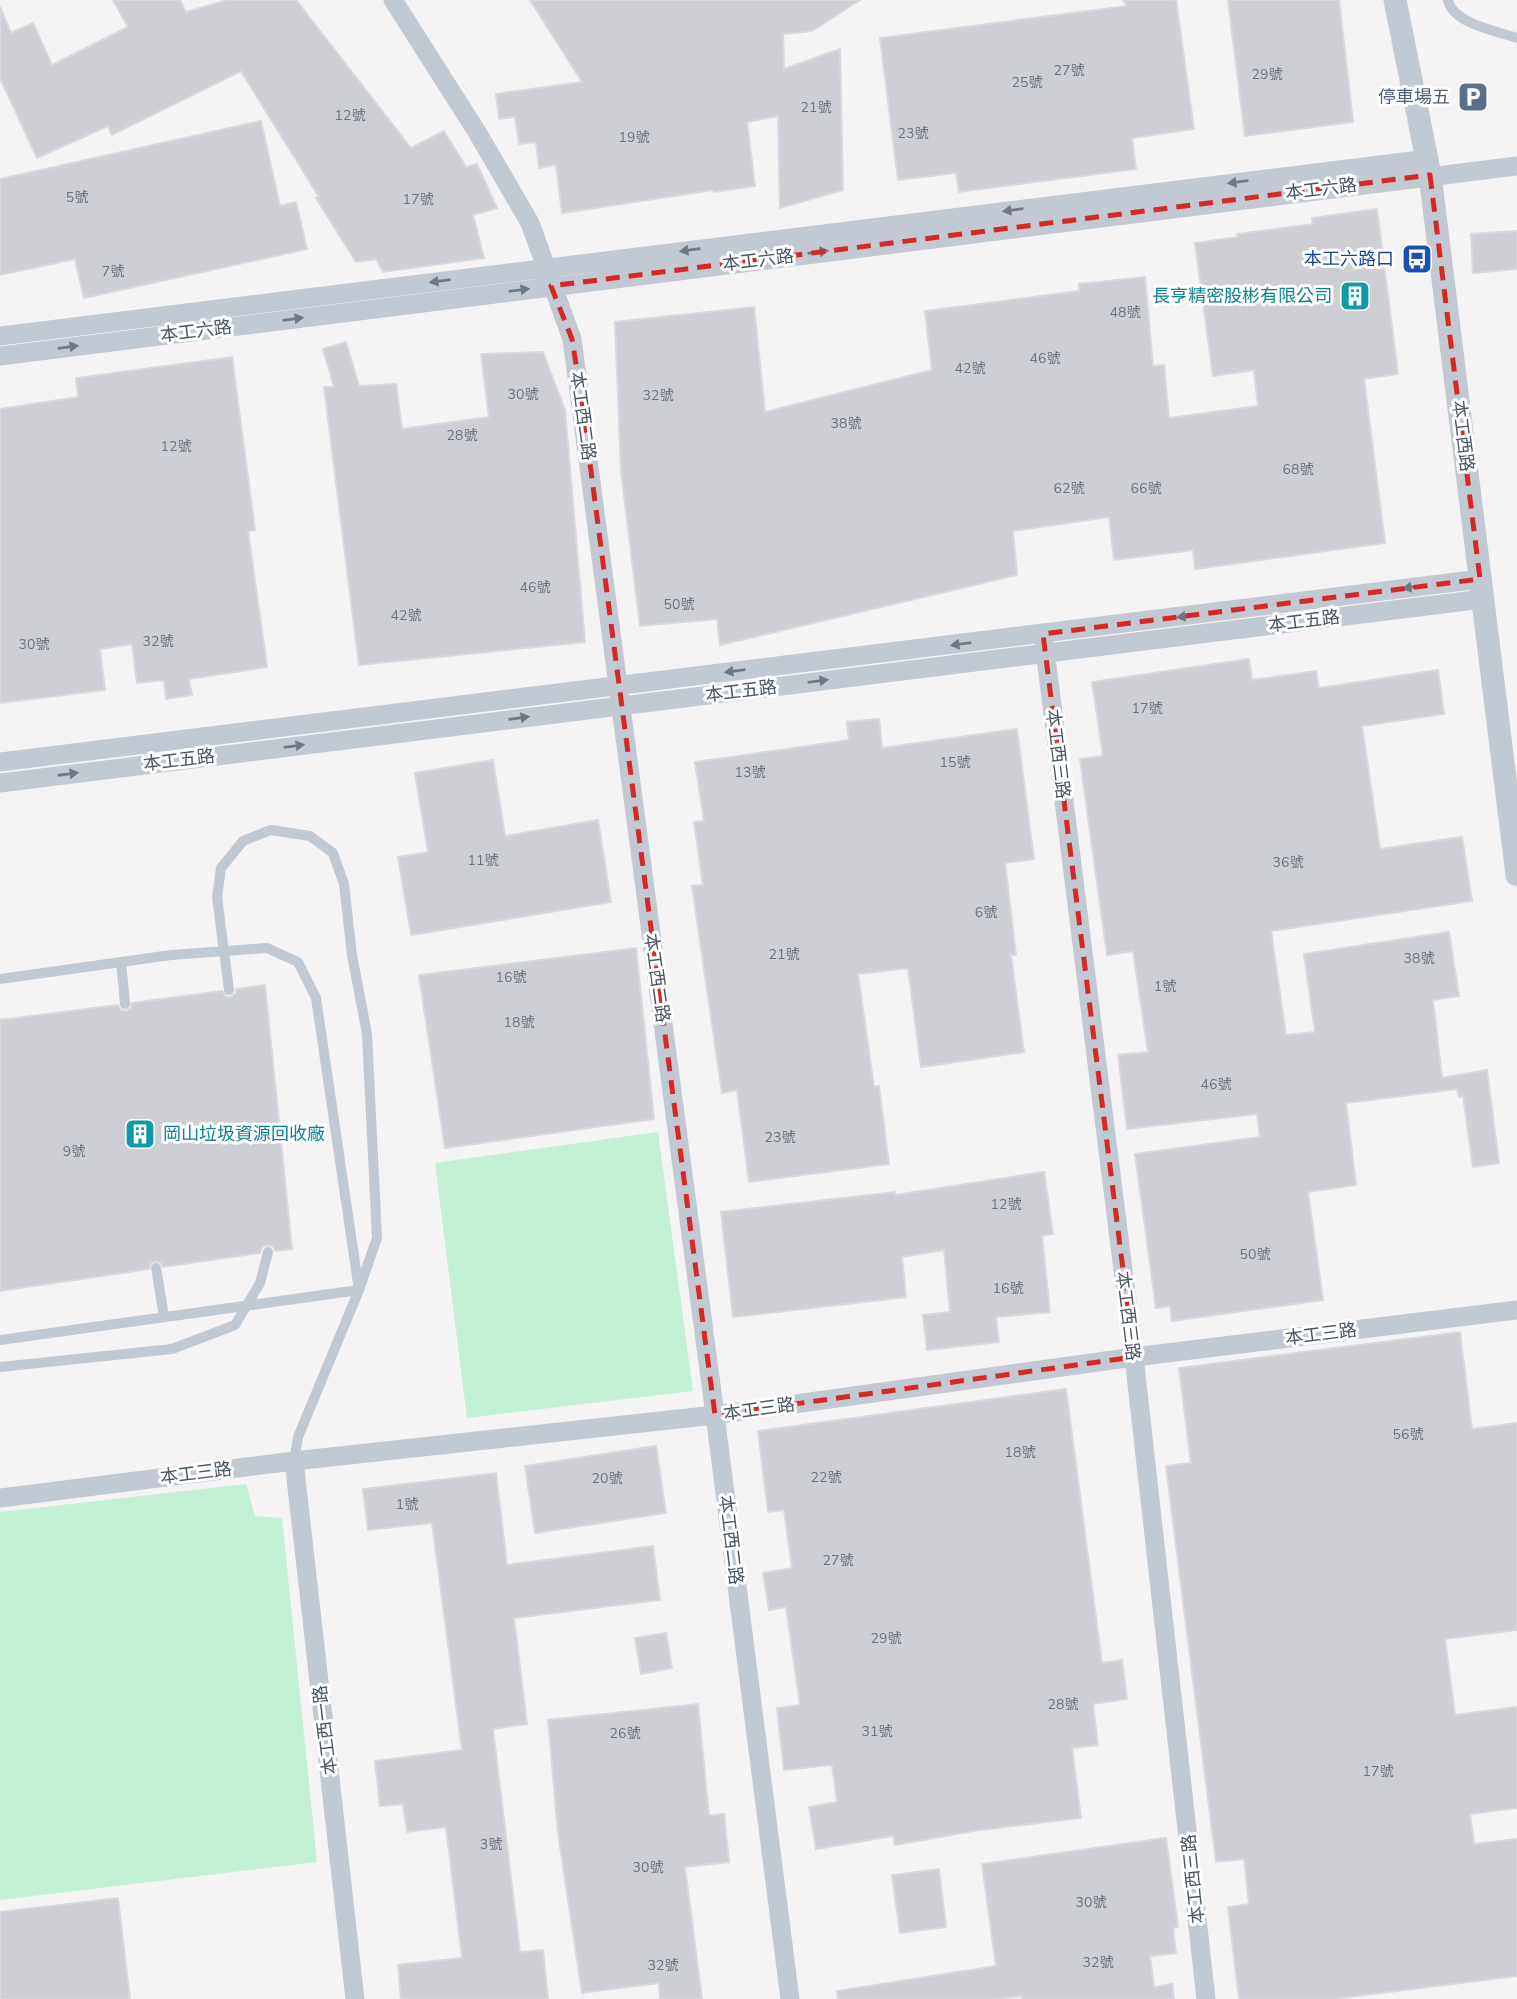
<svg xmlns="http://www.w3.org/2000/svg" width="1517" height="1999" viewBox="0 0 1517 1999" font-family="'Nunito Sans','Noto Sans TC',sans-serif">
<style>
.green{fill:#c3f1d5}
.building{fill:#cdcfd5;stroke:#d7d9de;stroke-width:2}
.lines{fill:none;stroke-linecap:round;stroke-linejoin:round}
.service{stroke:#c1cad2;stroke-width:10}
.minor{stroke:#c1cad2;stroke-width:19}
.tertiary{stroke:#c1cad2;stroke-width:23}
.oneway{fill:#6e7983}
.marked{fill:none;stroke:#d62828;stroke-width:5;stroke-dasharray:14 9;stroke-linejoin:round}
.labels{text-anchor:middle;stroke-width:6;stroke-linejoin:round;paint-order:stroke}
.number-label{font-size:14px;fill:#6b747e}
.service-label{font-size:18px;fill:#4e5e75;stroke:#fff;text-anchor:end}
.street-label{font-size:18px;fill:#4a5661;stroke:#fff}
.transit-label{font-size:18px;fill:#164399;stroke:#fff;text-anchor:end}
.culture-label{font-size:18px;fill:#0d838f;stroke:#fff;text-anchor:end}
</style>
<rect width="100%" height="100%" fill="#f5f3f3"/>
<path class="green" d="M 658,1132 L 693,1391 L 467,1418 L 435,1163 Z
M 246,1484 L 255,1516 L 282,1518 L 317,1862 L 0,1900 L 0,1512 Z"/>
<path class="building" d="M 113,0 L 180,0 L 186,12 L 227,0 L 296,0 L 411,148 L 444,131 L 466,167 L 477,164 L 497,208 L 473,215 L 484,258 L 383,272 L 376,259 L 356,262 L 316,198 L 319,197 L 241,71 L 112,135 L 108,126 L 37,158 L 0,78 L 0,7 L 11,33 L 33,23 L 52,65 L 128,27 Z
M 530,0 L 860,0 L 812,31 L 783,34 L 784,69 L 840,49 L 843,190 L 780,208 L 778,116 L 747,122 L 755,186 L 714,192 L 713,190 L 562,213 L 556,165 L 539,168 L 536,142 L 519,144 L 515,117 L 499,119 L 496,94 L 582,82 Z
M 1123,0 L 1176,0 L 1194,129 L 1132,138 L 1136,169 L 959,192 L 956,173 L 898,180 L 880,38 L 1127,6 Z
M 1228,0 L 1339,0 L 1353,122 L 1245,136 Z
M 261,121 L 280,206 L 296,202 L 307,249 L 84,298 L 75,259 L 0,275 L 0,179 Z
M 1377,209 L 1398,374 L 1364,379 L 1385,543 L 1195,569 L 1193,550 L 1114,560 L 1109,517 L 1013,531 L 1017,575 L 720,645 L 717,619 L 640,626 L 621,471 L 615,322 L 754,307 L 765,412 L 932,370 L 925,311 L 1079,291 L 1079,284 L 1145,277 L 1153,366 L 1164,365 L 1169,418 L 1258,406 L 1254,370 L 1213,376 L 1195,243 L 1238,237 L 1237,234 L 1313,224 L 1312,218 Z
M 1517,231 L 1517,269 L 1473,273 L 1471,234 Z
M 346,342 L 359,386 L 396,384 L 402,429 L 489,417 L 481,354 L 543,352 L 565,410 L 585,642 L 359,665 L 324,387 L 334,387 L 323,349 Z
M 232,357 L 255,530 L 248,531 L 267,667 L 189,679 L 192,695 L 166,699 L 164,680 L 137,683 L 132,644 L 100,649 L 105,690 L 0,703 L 0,409 L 78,397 L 76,378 Z
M 1249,659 L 1252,680 L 1316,671 L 1319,688 L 1438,670 L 1444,714 L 1362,726 L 1380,849 L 1462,837 L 1472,901 L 1271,931 L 1286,1035 L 1315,1032 L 1304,954 L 1449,932 L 1459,996 L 1433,1000 L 1442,1078 L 1487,1070 L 1499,1163 L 1473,1167 L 1463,1096 L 1459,1097 L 1457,1089 L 1346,1103 L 1356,1185 L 1308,1192 L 1323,1300 L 1172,1321 L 1170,1306 L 1156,1308 L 1135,1154 L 1260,1137 L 1257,1114 L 1127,1129 L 1118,1055 L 1148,1052 L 1133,951 L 1107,955 L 1080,759 L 1103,756 L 1092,682 Z
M 879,719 L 882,748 L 1017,729 L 1034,859 L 1005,863 L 1016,955 L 1011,955 L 1024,1052 L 921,1067 L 908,968 L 858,974 L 874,1087 L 879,1086 L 889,1164 L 749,1182 L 737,1090 L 722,1093 L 692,886 L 703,885 L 694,822 L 704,821 L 695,762 L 849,740 L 847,722 Z
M 493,760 L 505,836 L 598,820 L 611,902 L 411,935 L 398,857 L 428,852 L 415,773 Z
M 636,948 L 654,1119 L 445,1148 L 419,975 Z
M 265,985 L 292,1249 L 275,1251 L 273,1246 L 267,1245 L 262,1247 L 260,1253 L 163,1267 L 161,1263 L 155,1261 L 151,1263 L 149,1269 L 0,1291 L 0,1020 L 118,1005 L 121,1010 L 126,1011 L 131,1008 L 132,1003 L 222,991 L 226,997 L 231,997 L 236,993 L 236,989 Z
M 1044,1172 L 1053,1234 L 1042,1236 L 1050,1312 L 996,1317 L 999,1342 L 927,1350 L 923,1315 L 950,1312 L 944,1250 L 902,1257 L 906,1297 L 733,1317 L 721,1212 L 895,1192 L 895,1195 Z
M 1460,1332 L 1472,1429 L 1517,1423 L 1517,1630 L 1445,1639 L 1455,1715 L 1517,1707 L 1517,1808 L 1470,1814 L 1474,1844 L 1517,1839 L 1517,1976 L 1333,1999 L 1239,1999 L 1228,1907 L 1249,1904 L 1244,1859 L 1216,1862 L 1166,1466 L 1191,1463 L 1179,1368 Z
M 1066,1389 L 1102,1663 L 1122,1660 L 1127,1699 L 1093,1704 L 1098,1745 L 1072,1748 L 1081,1818 L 973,1831 L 895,1845 L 893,1836 L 816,1849 L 809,1807 L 837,1802 L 832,1765 L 784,1770 L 777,1708 L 800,1705 L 786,1607 L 769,1610 L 763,1573 L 792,1568 L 784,1510 L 768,1512 L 758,1431 Z
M 656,1446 L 666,1513 L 535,1533 L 525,1466 Z
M 496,1473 L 507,1565 L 653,1546 L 660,1600 L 514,1618 L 527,1724 L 493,1729 L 520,1952 L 543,1950 L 548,1999 L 401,1999 L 398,1965 L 462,1958 L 446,1827 L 407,1832 L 403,1804 L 380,1806 L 375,1761 L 462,1750 L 432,1523 L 368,1530 L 363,1489 Z
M 666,1633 L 672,1668 L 641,1674 L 635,1638 Z
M 698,1704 L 709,1816 L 724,1814 L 729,1862 L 685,1867 L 702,1999 L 660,1999 L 659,1983 L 582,1993 L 558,1833 L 548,1720 Z
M 1166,1838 L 1178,1927 L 1173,1928 L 1176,1953 L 1150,1956 L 1154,1987 L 1172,1984 L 1174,1999 L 1022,1999 L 1022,1996 L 995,1999 L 838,1999 L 837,1991 L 996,1966 L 982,1864 Z
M 939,1869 L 946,1927 L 900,1933 L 892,1875 Z
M 118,1898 L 130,1999 L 0,1999 L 0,1912 Z"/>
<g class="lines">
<path class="service" d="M 1448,0 C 1453,24 1497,31 1517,38
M 121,962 L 125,1004
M 0,979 L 171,955 L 267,948 L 298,962 L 316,998 L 359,1290 L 0,1340
M 229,990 L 217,897 L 221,868 L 243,841 L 271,830 L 310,836 L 333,853 L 344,884 L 352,955 L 367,1034 L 377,1238 L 359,1290 L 298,1437 L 294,1461
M 156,1268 L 164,1316
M 0,1367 L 172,1349 L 235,1325 L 260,1283 L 268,1252"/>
<path class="minor" d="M 393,0 L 477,132 L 530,223 L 572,339 L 715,1415 L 790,1999
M 0,336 L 1428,159
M 0,356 L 1517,166
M 1044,642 L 1134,1357 L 1206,1999
M 0,762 L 1480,579
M 0,783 L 1483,599
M 294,1461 L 355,1999
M 0,1498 L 294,1461 L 715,1415 L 1134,1357 L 1517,1310"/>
<path class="tertiary" d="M 1395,0 L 1430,175 L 1517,875"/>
</g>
<defs><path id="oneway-solid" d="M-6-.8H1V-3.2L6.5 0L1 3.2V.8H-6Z" transform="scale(1.75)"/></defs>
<g class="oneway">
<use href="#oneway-solid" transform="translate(1238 182) rotate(173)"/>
<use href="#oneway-solid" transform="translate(1013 210) rotate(173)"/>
<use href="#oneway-solid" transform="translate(690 250) rotate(173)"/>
<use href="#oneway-solid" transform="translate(818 252) rotate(-7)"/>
<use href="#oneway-solid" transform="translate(440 281) rotate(173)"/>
<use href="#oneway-solid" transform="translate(519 290) rotate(-7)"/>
<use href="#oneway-solid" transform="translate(293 319) rotate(-7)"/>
<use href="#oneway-solid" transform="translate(68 347) rotate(-7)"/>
<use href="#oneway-solid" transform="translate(1413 587) rotate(173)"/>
<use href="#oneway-solid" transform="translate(1187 616) rotate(173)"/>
<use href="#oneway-solid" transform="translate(961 644) rotate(173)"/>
<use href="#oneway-solid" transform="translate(735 671) rotate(173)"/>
<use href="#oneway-solid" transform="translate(818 681) rotate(-7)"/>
<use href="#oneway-solid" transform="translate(519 718) rotate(-7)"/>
<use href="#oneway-solid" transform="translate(294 746) rotate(-7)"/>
<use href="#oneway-solid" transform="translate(68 774) rotate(-7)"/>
</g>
<path class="marked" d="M 1430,175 L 1480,579 L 1043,634 L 1134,1357 L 715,1415 L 581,395 L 572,339 L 551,286 Z"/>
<defs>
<g id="parking-square" transform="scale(1.575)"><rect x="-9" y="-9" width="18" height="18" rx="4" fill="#5c6f8a" stroke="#fff"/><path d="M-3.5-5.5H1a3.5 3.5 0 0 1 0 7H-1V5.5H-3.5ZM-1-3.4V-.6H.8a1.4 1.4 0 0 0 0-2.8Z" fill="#fff"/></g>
<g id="bus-square" transform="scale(1.575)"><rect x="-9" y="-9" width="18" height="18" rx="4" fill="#1a4fb4" stroke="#fff"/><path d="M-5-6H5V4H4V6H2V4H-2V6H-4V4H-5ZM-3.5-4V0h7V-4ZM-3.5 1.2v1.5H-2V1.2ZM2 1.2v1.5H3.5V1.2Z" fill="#fff"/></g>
<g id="building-square" transform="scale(1.575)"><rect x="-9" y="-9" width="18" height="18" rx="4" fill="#0f9aa8" stroke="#fff"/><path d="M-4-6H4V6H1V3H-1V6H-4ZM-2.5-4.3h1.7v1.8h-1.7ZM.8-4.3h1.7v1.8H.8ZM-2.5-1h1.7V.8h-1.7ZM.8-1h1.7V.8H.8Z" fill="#fff"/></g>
</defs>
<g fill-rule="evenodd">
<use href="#parking-square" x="1473" y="97"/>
<use href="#bus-square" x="1417" y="259"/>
<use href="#building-square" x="1355" y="296"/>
<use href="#building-square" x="140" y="1134"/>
</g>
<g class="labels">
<g class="number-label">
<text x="1069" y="75">27號</text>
<text x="1267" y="79">29號</text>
<text x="1027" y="87">25號</text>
<text x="816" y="112">21號</text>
<text x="350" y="120">12號</text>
<text x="913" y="138">23號</text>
<text x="634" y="142">19號</text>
<text x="77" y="202">5號</text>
<text x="418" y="204">17號</text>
<text x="113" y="276">7號</text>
<text x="1125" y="317">48號</text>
<text x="1045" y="363">46號</text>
<text x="970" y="373">42號</text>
<text x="523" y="399">30號</text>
<text x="658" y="400">32號</text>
<text x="846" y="428">38號</text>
<text x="462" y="440">28號</text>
<text x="176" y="451">12號</text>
<text x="1298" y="474">68號</text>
<text x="1069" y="493">62號</text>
<text x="1146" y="493">66號</text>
<text x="535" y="592">46號</text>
<text x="679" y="609">50號</text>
<text x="406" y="620">42號</text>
<text x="158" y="646">32號</text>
<text x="34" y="649">30號</text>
<text x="1147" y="713">17號</text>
<text x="955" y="767">15號</text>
<text x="750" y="777">13號</text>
<text x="483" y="865">11號</text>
<text x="1288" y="867">36號</text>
<text x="986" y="917">6號</text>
<text x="784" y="959">21號</text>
<text x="1419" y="963">38號</text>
<text x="511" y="982">16號</text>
<text x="1165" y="991">1號</text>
<text x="519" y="1027">18號</text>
<text x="1216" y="1089">46號</text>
<text x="780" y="1142">23號</text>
<text x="74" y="1156">9號</text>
<text x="1006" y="1209">12號</text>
<text x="1255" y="1259">50號</text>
<text x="1008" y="1293">16號</text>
<text x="1408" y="1439">56號</text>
<text x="1020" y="1457">18號</text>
<text x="826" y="1482">22號</text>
<text x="607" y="1483">20號</text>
<text x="407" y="1509">1號</text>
<text x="838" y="1565">27號</text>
<text x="886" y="1643">29號</text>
<text x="1063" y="1709">28號</text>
<text x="877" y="1736">31號</text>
<text x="625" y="1738">26號</text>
<text x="1378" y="1776">17號</text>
<text x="491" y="1849">3號</text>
<text x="648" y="1872">30號</text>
<text x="1091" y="1907">30號</text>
<text x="1098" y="1967">32號</text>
<text x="663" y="1970">32號</text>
</g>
<g class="service-label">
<text x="1450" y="103">停車場五</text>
</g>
<g class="street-label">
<text transform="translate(1321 189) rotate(-7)" y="6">本工六路</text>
<text transform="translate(758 260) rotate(-7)" y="6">本工六路</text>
<text transform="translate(196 331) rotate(-7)" y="6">本工六路</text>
<text transform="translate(583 416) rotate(82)" y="6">本工西二路</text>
<text transform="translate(1463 436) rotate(83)" y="6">本工西路</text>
<text transform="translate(1304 621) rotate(-7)" y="6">本工五路</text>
<text transform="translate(741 691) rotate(-7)" y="6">本工五路</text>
<text transform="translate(1058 754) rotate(83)" y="6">本工西三路</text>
<text transform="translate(179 760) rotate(-7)" y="6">本工五路</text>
<text transform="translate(657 978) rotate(82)" y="6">本工西二路</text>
<text transform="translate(1128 1316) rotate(83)" y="6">本工西三路</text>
<text transform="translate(1321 1334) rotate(-7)" y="6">本工三路</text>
<text transform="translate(759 1409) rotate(-8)" y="6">本工三路</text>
<text transform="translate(196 1473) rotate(-7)" y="6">本工三路</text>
<text transform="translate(731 1540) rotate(83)" y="6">本工西二路</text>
<text transform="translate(325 1730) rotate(-97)" y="6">本工西一路</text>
<text transform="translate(1193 1879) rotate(-96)" y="6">本工西三路</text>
</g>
<g class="transit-label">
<text x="1394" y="265">本工六路口</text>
</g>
<g class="culture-label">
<text x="1332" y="302">長亨精密股彬有限公司</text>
<text x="163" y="1140" text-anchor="start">岡山垃圾資源回收廠</text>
</g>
</g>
</svg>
